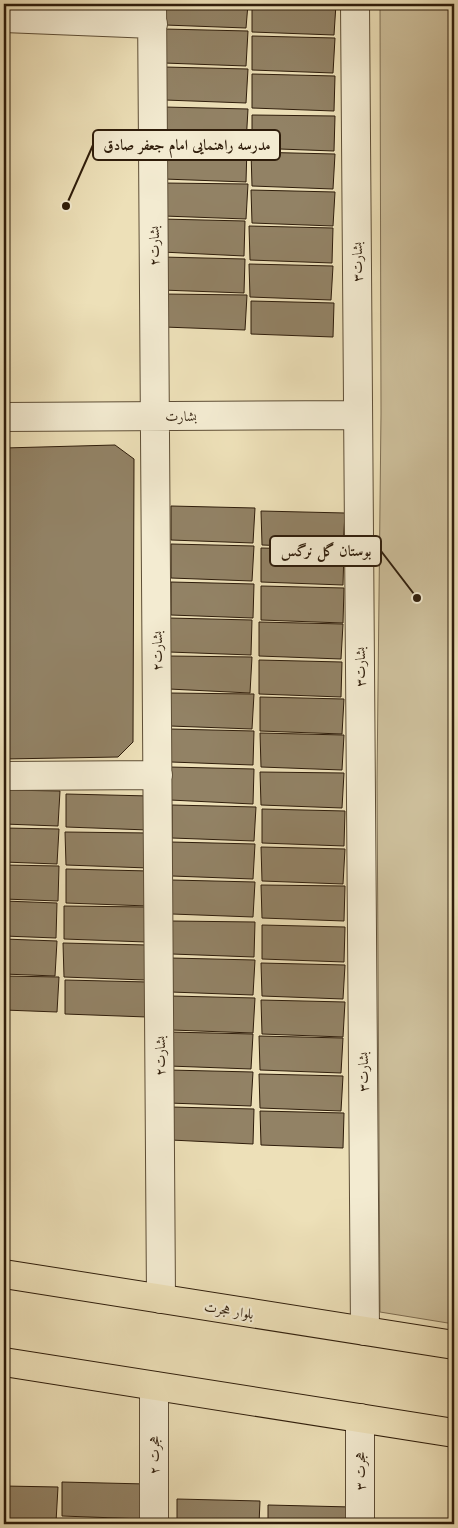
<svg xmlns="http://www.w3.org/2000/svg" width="458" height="1528" viewBox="0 0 458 1528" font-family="'Old Standard TT',Amiri,serif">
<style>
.green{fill:#cdbf9b;stroke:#7e6e53}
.building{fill:#928265;stroke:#2f1d0b}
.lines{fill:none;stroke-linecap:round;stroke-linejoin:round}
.minor-casing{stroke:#5e4e36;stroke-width:30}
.major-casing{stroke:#2f1d0b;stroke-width:30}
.minor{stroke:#f3ebd1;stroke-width:28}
.major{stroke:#ede0b8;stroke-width:28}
.labels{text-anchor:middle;stroke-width:4.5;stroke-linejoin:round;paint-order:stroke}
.street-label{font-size:14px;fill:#2f1d0b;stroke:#f3ebd1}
.leader{fill:none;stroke:#2f1d0b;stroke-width:2}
.callout-dot{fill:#2f1d0b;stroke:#f3ebd1;stroke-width:2}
.callout{fill:#f3ebd1;stroke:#2f1d0b;stroke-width:2}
.callout-label{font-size:15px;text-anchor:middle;font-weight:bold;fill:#2f1d0b}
</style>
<rect width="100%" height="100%" fill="#ede0b8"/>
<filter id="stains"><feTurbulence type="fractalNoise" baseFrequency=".004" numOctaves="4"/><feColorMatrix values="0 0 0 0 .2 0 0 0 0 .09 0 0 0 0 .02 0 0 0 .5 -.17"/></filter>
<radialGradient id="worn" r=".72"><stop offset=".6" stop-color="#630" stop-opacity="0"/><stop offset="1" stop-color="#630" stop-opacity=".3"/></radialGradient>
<path class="green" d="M 380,4 L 454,4 L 454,1324 L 380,1312 L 377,782 L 381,414 Z"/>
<path class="building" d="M 165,4 L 248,4 L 246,28 L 165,25 Z
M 252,4 L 336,4 L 334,35 L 252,32 Z
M 164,29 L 248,31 L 246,66 L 164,63 Z
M 252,36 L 335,38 L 333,73 L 252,70 Z
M 164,67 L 248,69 L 246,103 L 165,100 Z
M 252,74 L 335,76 L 334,111 L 252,108 Z
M 164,107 L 248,109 L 246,144 L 165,141 Z
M 252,115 L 335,116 L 334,151 L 252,148 Z
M 164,145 L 247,147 L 246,182 L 164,179 Z
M 251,152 L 335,154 L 333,189 L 252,186 Z
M 164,183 L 248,184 L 246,219 L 164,216 Z
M 251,190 L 335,192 L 333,226 L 252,223 Z
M 162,219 L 245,221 L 244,256 L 162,252 Z
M 249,226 L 333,228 L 332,263 L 250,260 Z
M 162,257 L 245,259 L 244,293 L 162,290 Z
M 249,264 L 333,266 L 331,300 L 250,297 Z
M 163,294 L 247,295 L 245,330 L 164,327 Z
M 251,301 L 334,303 L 333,337 L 251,334 Z
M 115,445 L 134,459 L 133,742 L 118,757 L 4,759 L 4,448 Z
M 171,506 L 255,508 L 253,543 L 171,540 Z
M 261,511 L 345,513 L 343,548 L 262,545 Z
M 171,544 L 254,546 L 252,581 L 171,578 Z
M 261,548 L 344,550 L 343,585 L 261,582 Z
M 171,582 L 254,584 L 253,618 L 171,615 Z
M 261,586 L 344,588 L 343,623 L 261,620 Z
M 169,618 L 252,620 L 251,655 L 169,652 Z
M 259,622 L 343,624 L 341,659 L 259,656 Z
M 169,656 L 252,657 L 250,693 L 169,689 Z
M 259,660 L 342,662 L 341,697 L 259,694 Z
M 170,693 L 254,694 L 252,729 L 170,726 Z
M 260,697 L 344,699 L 342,734 L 260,731 Z
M 170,729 L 254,731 L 253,765 L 171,762 Z
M 260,733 L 344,735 L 342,770 L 261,767 Z
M 170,767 L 254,769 L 253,804 L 170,800 Z
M 260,772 L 344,773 L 342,808 L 261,805 Z
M 4,790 L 60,791 L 58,826 L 4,824 Z
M 66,794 L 150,796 L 148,830 L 66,827 Z
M 172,805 L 256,807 L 254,841 L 172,838 Z
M 262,809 L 345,811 L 344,846 L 262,843 Z
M 4,828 L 59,829 L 57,864 L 4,862 Z
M 65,832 L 149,833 L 148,868 L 66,865 Z
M 171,842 L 255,844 L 253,879 L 172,876 Z
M 261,847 L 345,849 L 343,884 L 262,881 Z
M 4,865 L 59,866 L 58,901 L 4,899 Z
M 66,869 L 149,871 L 148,906 L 66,903 Z
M 172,880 L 255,882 L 253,917 L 172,914 Z
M 261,885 L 345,886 L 344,921 L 262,918 Z
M 4,901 L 57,903 L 56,938 L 4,936 Z
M 64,906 L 147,907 L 146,942 L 64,939 Z
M 172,921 L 255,922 L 254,957 L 172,954 Z
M 262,925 L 345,927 L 344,962 L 262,959 Z
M 4,939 L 57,941 L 55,976 L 4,974 Z
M 63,943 L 147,945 L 145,980 L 64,977 Z
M 171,958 L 255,960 L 253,995 L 171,992 Z
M 261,963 L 345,965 L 343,999 L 262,996 Z
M 4,976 L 59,977 L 57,1012 L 4,1010 Z
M 65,980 L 148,982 L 147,1017 L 65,1014 Z
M 171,996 L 255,998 L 253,1033 L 172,1030 Z
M 261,1000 L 345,1002 L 343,1037 L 262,1034 Z
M 169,1032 L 253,1034 L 251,1069 L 169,1066 Z
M 259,1036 L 343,1038 L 341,1073 L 260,1070 Z
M 169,1070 L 253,1072 L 251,1106 L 169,1103 Z
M 259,1074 L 343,1076 L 341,1111 L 260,1108 Z
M 171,1107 L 254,1109 L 253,1144 L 171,1140 Z
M 260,1111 L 344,1113 L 343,1148 L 261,1145 Z
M 62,1482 L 146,1484 L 144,1519 L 62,1516 Z
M 4,1486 L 58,1487 L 56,1522 L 4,1520 Z
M 177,1499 L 260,1501 L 259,1524 L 177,1524 Z
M 268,1505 L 352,1507 L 351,1524 L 268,1524 Z
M 62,1520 L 146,1521 L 146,1524 L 62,1524 Z"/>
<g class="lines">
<g class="minor-casing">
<path id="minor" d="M 152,4 L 161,1299
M 355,4 L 365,1331
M 4,18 L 153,24
M 4,417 L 358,415
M 4,776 L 158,775
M 154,1524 L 154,1386
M 360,1524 L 360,1418"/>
</g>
<g class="major-casing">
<path id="major" d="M 4,1274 L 454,1345
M 4,1362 L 454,1433"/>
</g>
<use href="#minor" class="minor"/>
<use href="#major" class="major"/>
</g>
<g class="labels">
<g class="street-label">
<text transform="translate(154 246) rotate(-90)" y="5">بشارت۲</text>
<text transform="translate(357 262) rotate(-90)" y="5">بشارت۳</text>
<text x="181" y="421">بشارت</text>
<text transform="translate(157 651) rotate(-90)" y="5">بشارت۲</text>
<text transform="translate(360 667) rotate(-90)" y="5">بشارت۳</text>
<text transform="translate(160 1056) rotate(-90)" y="5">بشارت۲</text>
<text transform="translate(363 1072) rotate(-90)" y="5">بشارت۳</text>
<text transform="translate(229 1310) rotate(9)" y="5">بلوار هجرت</text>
<text transform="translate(154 1455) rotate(-90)" y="5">هجرت ۲</text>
<text transform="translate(360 1471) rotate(-90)" y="5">هجرت ۳</text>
</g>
</g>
<path class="leader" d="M66 206L93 145M417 598L381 551"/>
<g class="callout-dot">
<circle cx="66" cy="206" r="5"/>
<circle cx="417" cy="598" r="5"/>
</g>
<g class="callout">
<rect x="93" y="130" width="187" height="30" rx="5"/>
<rect x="270" y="536" width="111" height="30" rx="5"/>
</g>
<g class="callout-label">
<text x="187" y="150">مدرسه راهنمایی امام جعفر صادق</text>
<text x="326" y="556">بوستان گل نرگس</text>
</g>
<rect width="458" height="1528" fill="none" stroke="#ede0b8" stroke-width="20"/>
<rect x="5" y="5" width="448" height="1518" fill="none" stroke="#2f1d0b" stroke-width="2.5"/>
<rect x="10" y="10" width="438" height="1508" fill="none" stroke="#2f1d0b"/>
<rect width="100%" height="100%" filter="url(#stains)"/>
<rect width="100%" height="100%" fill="url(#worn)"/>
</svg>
